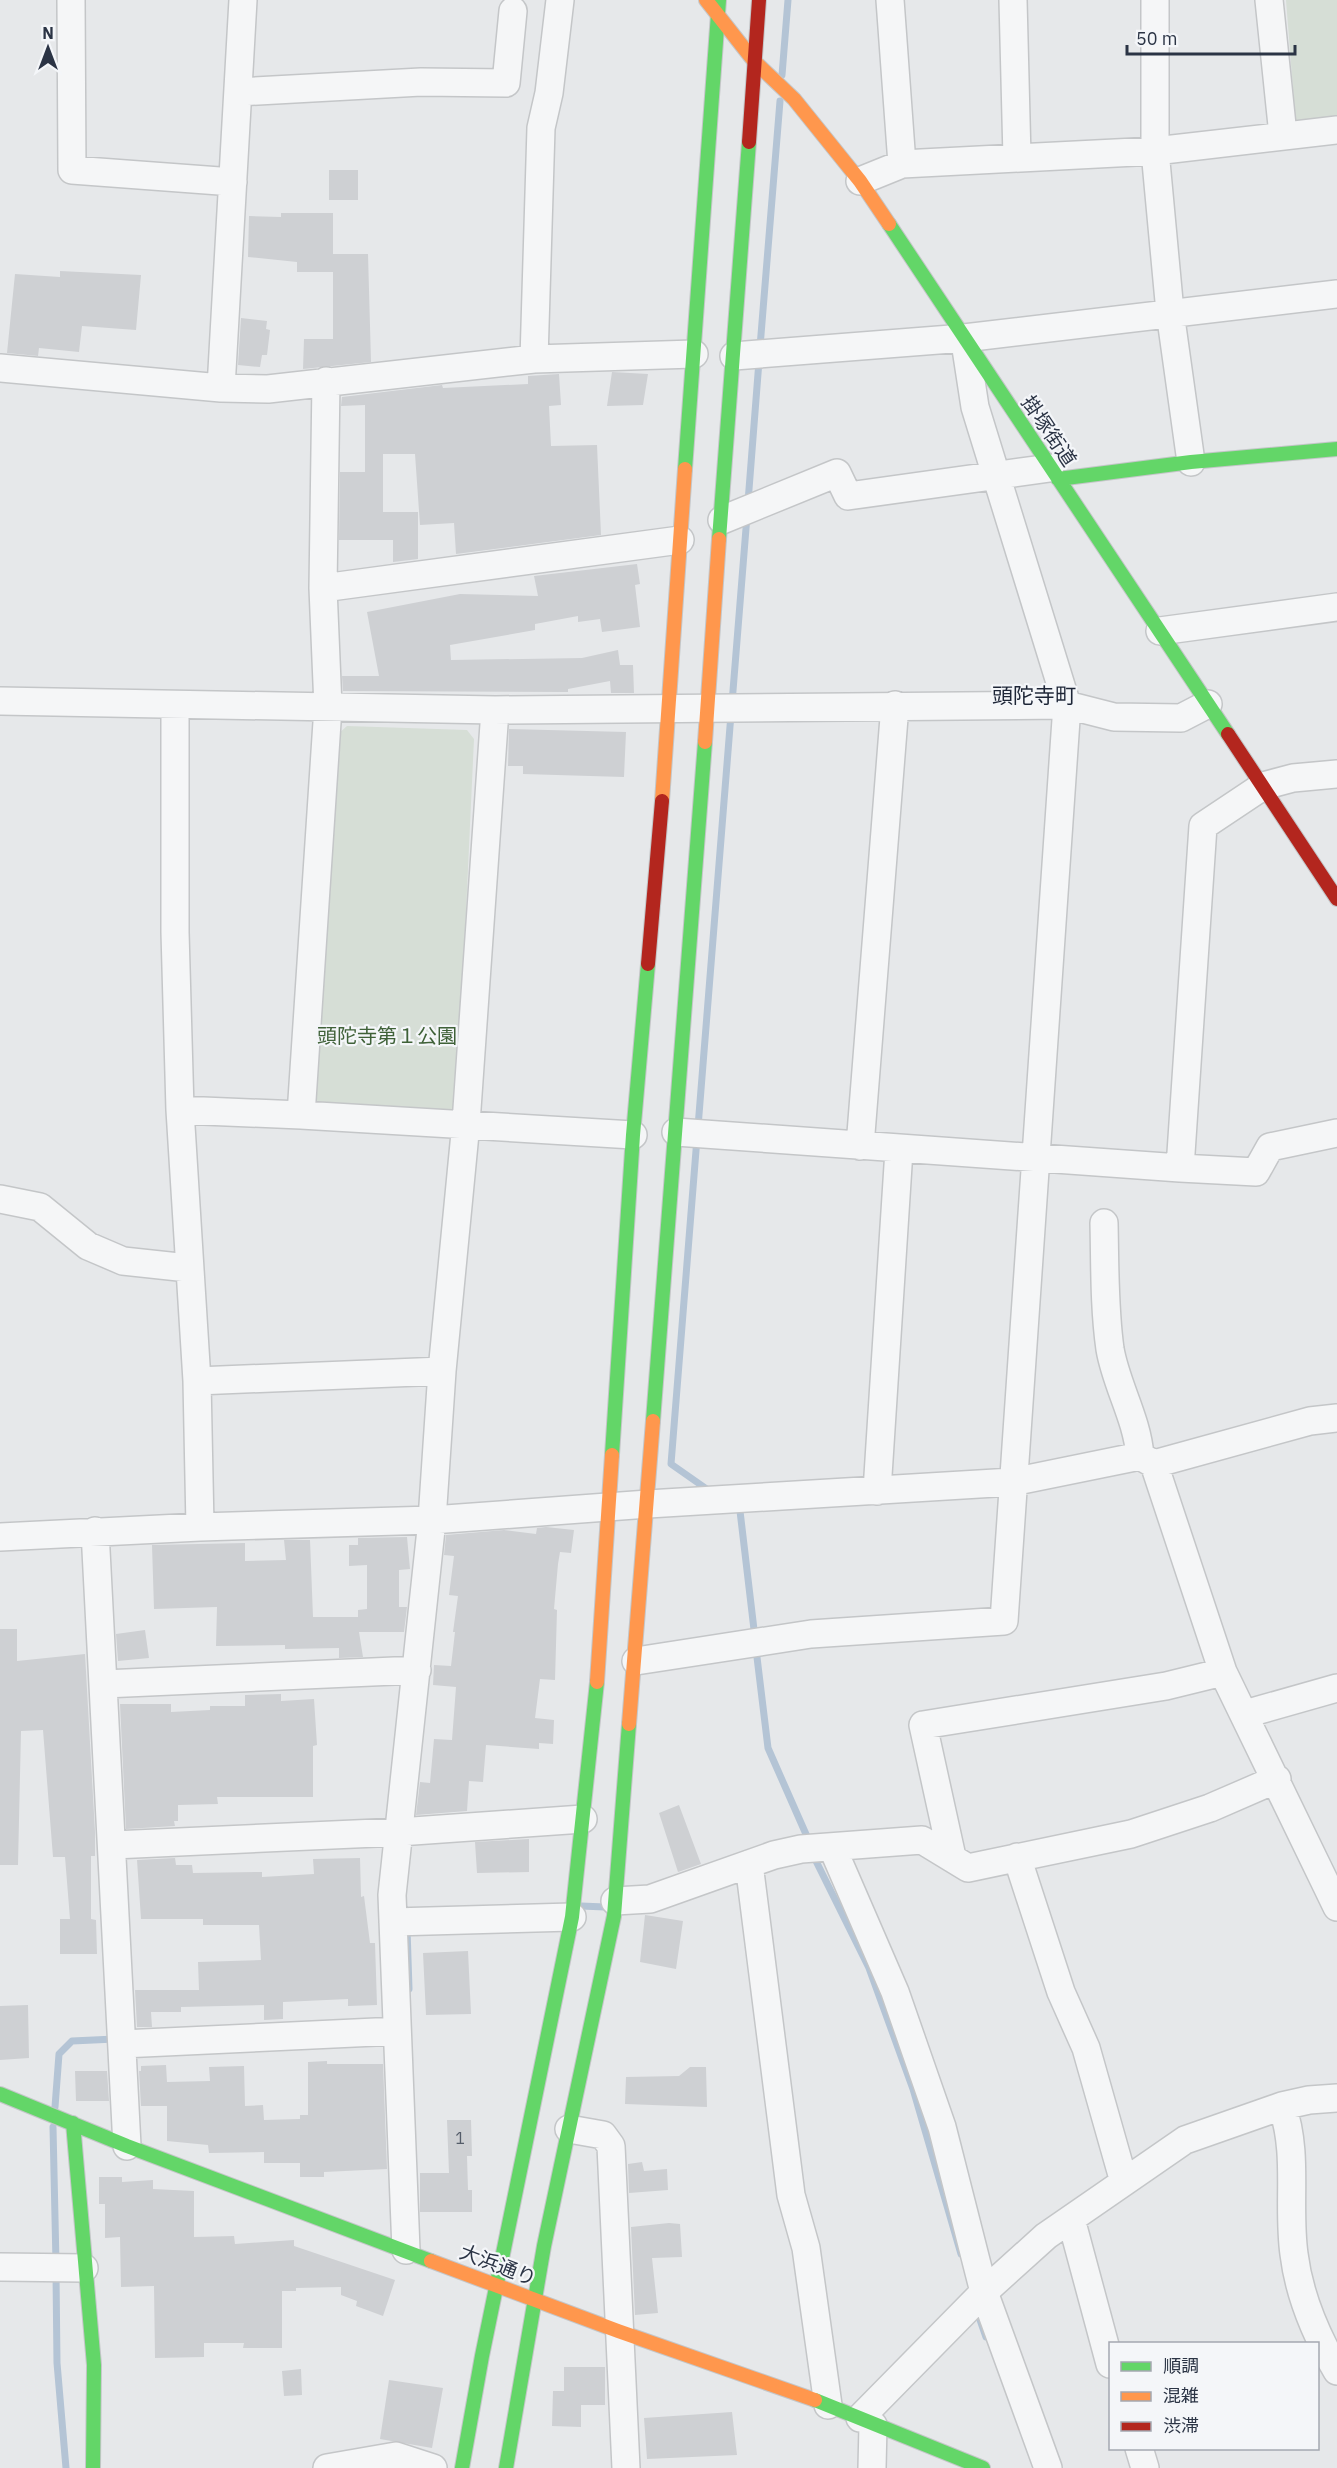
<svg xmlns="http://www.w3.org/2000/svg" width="1337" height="2468" viewBox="0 0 1337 2468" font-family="'IBM Plex Sans','Noto Sans JP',sans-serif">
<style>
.green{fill:#d6ded6}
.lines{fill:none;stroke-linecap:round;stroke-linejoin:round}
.stream{stroke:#b4c4d5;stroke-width:7}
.building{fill:#ced0d3}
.street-casing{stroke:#c4c6c8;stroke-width:30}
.fast-casing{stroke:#c4c6c8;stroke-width:16}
.slow-casing{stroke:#c4c6c8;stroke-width:16}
.jam-casing{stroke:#c4c6c8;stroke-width:16}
.street{stroke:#f5f6f7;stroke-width:27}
.fast{stroke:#63d668;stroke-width:14}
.slow{stroke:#ff974d;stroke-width:14}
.jam{stroke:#b3261e;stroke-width:14}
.labels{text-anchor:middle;stroke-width:4.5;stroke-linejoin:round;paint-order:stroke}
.number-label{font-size:16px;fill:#545c69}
.street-label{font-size:20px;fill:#2b3445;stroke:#f4f6f9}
.park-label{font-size:20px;fill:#3f6138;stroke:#f4f6f9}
.neighbourhood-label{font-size:21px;fill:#1d2536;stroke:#f4f6f9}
</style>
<rect width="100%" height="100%" fill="#e6e8ea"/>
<path class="green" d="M 1286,0 L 1337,0 L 1337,124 L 1296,128 Z
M 347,726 L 467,730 L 474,739 L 457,1106 L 449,1113 L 318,1104 L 310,1096 L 337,735 Z"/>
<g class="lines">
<path class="stream" d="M 782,75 L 788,0
M 760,347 L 780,101
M 748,502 L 759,361
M 732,703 L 747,516
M 698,1127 L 731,714
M 697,1138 L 671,1464 L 711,1492
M 733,1507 L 740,1511 L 755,1638
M 756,1649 L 768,1748 L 809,1841
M 813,1855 L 869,1968 L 913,2089 L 961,2254
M 581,1906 L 605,1907
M 407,1928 L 409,1989
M 55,2107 L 59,2054 L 72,2041 L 115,2039
M 53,2127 L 56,2263
M 56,2274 L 57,2363 L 66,2468
M 978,2314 L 986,2337"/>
</g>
<path class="building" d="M 329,170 L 358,170 L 358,200 L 329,200 Z
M 281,213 L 333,213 L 333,254 L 368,254 L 371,362 L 303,369 L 304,339 L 333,339 L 333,272 L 297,272 L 297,262 L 248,257 L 249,216 L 281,217 Z
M 60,271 L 141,275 L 136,330 L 82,326 L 79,352 L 39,348 L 38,356 L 7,353 L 15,274 L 60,277 Z
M 241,318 L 267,321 L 266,329 L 270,330 L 267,355 L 262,355 L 260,367 L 238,365 Z
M 612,372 L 648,374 L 643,405 L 607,406 Z
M 559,374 L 561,405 L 549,406 L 551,446 L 597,445 L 601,535 L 456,554 L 454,523 L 420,525 L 415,454 L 383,454 L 383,512 L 418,512 L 418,559 L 393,562 L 393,540 L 339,540 L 340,472 L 365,472 L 365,405 L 341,406 L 342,397 L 442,385 L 443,388 L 528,384 L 528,376 Z
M 637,564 L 640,584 L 635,585 L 640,627 L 602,632 L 600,619 L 578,622 L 578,616 L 535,624 L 535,630 L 450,645 L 451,660 L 582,658 L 618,650 L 620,665 L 633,665 L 634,693 L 611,693 L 610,681 L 568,689 L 568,692 L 343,691 L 342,676 L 379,676 L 367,612 L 460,594 L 538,596 L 534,576 Z
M 509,729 L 626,732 L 624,777 L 523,774 L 523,766 L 508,766 Z
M 546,1527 L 574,1530 L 571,1553 L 560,1552 L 558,1564 L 554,1609 L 557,1610 L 555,1680 L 540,1679 L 535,1718 L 554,1720 L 553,1744 L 539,1743 L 539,1749 L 486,1745 L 483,1782 L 469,1781 L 467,1811 L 416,1815 L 420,1782 L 430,1783 L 434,1739 L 452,1740 L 456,1687 L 433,1685 L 434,1665 L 451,1666 L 455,1632 L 453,1632 L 458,1596 L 449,1595 L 454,1556 L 444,1555 L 446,1535 L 504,1530 L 536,1534 L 537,1528 Z
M 407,1537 L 410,1569 L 399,1570 L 399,1607 L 407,1607 L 404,1632 L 359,1632 L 363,1657 L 339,1658 L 339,1648 L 285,1649 L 285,1645 L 216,1646 L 217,1607 L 154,1609 L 152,1545 L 245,1543 L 245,1561 L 286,1560 L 284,1540 L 310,1540 L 313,1617 L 358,1617 L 358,1623 L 358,1610 L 367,1609 L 367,1565 L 349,1566 L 349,1545 L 358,1545 L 358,1538 Z
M 0,1629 L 17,1629 L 17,1661 L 85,1654 L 95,1832 L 95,1856 L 91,1856 L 91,1919 L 96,1920 L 97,1954 L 60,1954 L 60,1919 L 70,1919 L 65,1857 L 53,1857 L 43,1730 L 21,1731 L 18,1865 L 0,1865 Z
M 145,1630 L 149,1658 L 118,1661 L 116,1634 Z
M 281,1694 L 281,1701 L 314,1699 L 317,1745 L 313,1746 L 313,1797 L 217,1797 L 218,1804 L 178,1805 L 178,1821 L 174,1821 L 175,1826 L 126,1829 L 120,1704 L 171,1704 L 171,1712 L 210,1710 L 210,1706 L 245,1706 L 245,1695 Z
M 679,1805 L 701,1864 L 678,1872 L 659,1813 Z
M 529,1839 L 529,1872 L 477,1873 L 475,1842 Z
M 175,1858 L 176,1865 L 192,1865 L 193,1873 L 262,1872 L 262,1877 L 314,1874 L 313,1859 L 360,1858 L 361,1897 L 364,1896 L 370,1943 L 375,1943 L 377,2005 L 348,2006 L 348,1999 L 283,2002 L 283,2019 L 264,2020 L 264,2005 L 181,2007 L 181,2012 L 151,2012 L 152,2027 L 137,2027 L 135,1990 L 199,1990 L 198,1962 L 261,1960 L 259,1925 L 203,1925 L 203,1919 L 141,1919 L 137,1860 Z
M 645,1915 L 683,1921 L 676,1969 L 640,1962 Z
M 468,1951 L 471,2014 L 426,2015 L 423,1953 Z
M 28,2005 L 29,2058 L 0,2060 L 0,2006 Z
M 327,2061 L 327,2064 L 383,2064 L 387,2169 L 324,2172 L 324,2177 L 300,2177 L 300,2163 L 264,2163 L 264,2152 L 209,2153 L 208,2145 L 167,2141 L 167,2106 L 141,2106 L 139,2071 L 141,2071 L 141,2066 L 166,2065 L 167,2082 L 210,2081 L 209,2067 L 244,2066 L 245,2106 L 263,2105 L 264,2120 L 300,2119 L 300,2115 L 308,2115 L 308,2062 Z
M 690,2067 L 706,2067 L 707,2107 L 625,2104 L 626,2077 L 679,2076 Z
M 75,2071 L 107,2071 L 109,2101 L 76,2101 Z
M 447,2120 L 471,2120 L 472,2156 L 467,2156 L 468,2190 L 472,2190 L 472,2212 L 420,2212 L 420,2173 L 449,2173 Z
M 642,2162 L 644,2171 L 667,2169 L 668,2190 L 629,2193 L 628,2164 Z
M 99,2177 L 122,2177 L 122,2182 L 153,2180 L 153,2189 L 194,2191 L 194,2237 L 234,2236 L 235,2244 L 294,2240 L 294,2246 L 395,2280 L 383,2316 L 356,2306 L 357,2301 L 341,2295 L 341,2287 L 296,2288 L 296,2291 L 282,2291 L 282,2348 L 243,2348 L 244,2343 L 204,2343 L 204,2357 L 155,2358 L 154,2286 L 121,2287 L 120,2237 L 105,2238 L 105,2204 L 99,2204 Z
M 669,2223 L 680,2224 L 682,2257 L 652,2258 L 658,2313 L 635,2315 L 631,2227 Z
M 564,2367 L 605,2367 L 605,2405 L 581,2405 L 581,2427 L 552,2426 L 553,2391 L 564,2391 Z
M 301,2369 L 302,2395 L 284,2396 L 282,2371 Z
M 389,2380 L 443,2388 L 432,2448 L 380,2439 Z
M 732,2412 L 737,2455 L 647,2459 L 644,2418 Z"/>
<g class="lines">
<g class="street-casing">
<path id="street" d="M 71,0 L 72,170 L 233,182
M 890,0 L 902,164 L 1155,151 L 1337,130
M 1013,0 L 1017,158
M 1155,0 L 1155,151 L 1170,312 L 1191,462
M 1269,0 L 1283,135
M 238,92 L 421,82 L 506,83 L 513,11
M 860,181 L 902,164
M 734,356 L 964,338 L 1337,294
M 534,359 L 541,128 L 549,93 L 560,0
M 0,368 L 221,388 L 268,389 L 534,359 L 694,354
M 326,381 L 323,588 L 328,707 L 301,1115 L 633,1135
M 221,388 L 243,0
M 722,520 L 837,473 L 848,496 L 1050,468
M 323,588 L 680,540
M 1160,631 L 1337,607
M 0,701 L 495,710 L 1067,705 L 1114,717 L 1181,718 L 1208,704
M 175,705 L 175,932 L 180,1110 L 197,1381 L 200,1527
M 180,1110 L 301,1115
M 676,1132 L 1180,1168 L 1203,826 L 1263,786 L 1293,778 L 1337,774
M 860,1146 L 895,705
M 1180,1168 L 1256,1172 L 1270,1147 L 1337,1133
M 0,1199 L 40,1207 L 88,1246 L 123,1261 L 188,1268
M 1104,1223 C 1105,1264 1104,1307 1110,1349 C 1116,1385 1137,1418 1140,1456
M 197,1381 L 442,1371
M 1154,1464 L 1310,1421 L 1337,1418
M 877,1491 L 899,1150
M 95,1531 L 127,2146
M 0,1537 L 200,1527 L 432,1520 L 648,1504 L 1012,1482 L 1140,1456 L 1154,1464 L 1223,1672 L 1337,1907
M 636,1661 L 811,1634 L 1004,1621 L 1067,705 L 975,407 L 965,342
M 104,1684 L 417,1670
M 1245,1714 L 1337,1688
M 113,1845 L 399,1832 L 583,1819
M 833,1849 L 895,1992 L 942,2127 L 984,2292 L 1048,2468
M 952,1857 L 923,1725 L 1166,1686 L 1223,1672
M 1017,1857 L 1061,1992 L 1086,2048 L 1124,2182
M 749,1864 L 791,2195 L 806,2248 L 828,2405
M 615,1901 L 650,1899 L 774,1855 L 801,1849 L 922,1840 L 968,1868 L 1131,1834 L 1210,1808 L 1277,1779
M 393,1922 L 572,1917
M 122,2044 L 397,2031
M 1282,2106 C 1299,2154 1287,2204 1294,2254 C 1299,2295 1316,2335 1337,2371
M 569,2129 L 603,2135 L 611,2146 L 626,2468
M 1071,2219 L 1110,2364
M 406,2250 L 392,1895 L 432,1520 L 442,1371 L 466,1123 L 495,710
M 0,2267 L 84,2268
M 860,2418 L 984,2292 L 1046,2236 L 1185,2140 L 1282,2106 L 1309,2100 L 1337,2098
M 1139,2448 L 1145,2468
M 327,2468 L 396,2456 L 433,2468
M 872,2468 L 873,2425"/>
</g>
<g class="fast-casing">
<path id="fast" d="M 889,224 L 1228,734
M 685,469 L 719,0
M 1058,479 L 1191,462 L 1337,449
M 719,539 L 749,142
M 653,1421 L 705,742
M 612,1455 L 633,1135 L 648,964
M 0,2094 L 127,2146 L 431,2261
M 73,2123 L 94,2365 L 93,2468
M 815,2400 L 983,2468
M 462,2468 L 482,2356 L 572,1917 L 597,1682
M 506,2468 L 544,2246 L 614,1916 L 629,1724"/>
</g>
<g class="slow-casing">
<path id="slow" d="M 706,0 L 754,61 L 794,99 L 860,181 L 889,224
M 705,742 L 719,539
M 662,801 L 685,469
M 597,1682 L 612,1455
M 629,1724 L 653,1421
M 431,2261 L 618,2331 L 815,2400"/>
</g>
<g class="jam-casing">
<path id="jam" d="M 749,142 L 759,0
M 1228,734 L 1337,899
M 648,964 L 662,801"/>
</g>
<use href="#street" class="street"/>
<use href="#fast" class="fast"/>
<use href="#slow" class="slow"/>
<use href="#jam" class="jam"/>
</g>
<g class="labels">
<g class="number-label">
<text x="460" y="2144">1</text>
</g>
<g class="street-label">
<text transform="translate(1049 431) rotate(56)" y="7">掛塚街道</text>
<text transform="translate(498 2265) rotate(21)" y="7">大浜通り</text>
</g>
<g class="park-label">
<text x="387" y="1043">頭陀寺第１公園</text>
</g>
<g class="neighbourhood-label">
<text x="1034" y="703">頭陀寺町</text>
</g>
</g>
<rect x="1109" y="2342" width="210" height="108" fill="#f4f6f9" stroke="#a4a8b1" stroke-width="1.5"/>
<rect x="1121" y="2362" width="30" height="9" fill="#63d668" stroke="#a4a8b1" stroke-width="1.5"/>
<text x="1163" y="2372" font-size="18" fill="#2b3445">順調</text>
<rect x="1121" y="2392" width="30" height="9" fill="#ff974d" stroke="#a4a8b1" stroke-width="1.5"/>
<text x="1163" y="2402" font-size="18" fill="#2b3445">混雑</text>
<rect x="1121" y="2422" width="30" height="9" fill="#b3261e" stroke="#a4a8b1" stroke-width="1.5"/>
<text x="1163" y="2432" font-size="18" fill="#2b3445">渋滞</text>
<g transform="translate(48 48)" stroke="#f4f6f9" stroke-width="4.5" paint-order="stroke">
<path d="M0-4.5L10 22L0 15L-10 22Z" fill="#2b3445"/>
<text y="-9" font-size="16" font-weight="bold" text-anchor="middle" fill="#2b3445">N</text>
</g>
<path d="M1127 45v9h168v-9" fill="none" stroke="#2b3445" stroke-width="3"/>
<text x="1136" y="45" font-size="18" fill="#2b3445" stroke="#f4f6f9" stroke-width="4.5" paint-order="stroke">50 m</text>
</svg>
